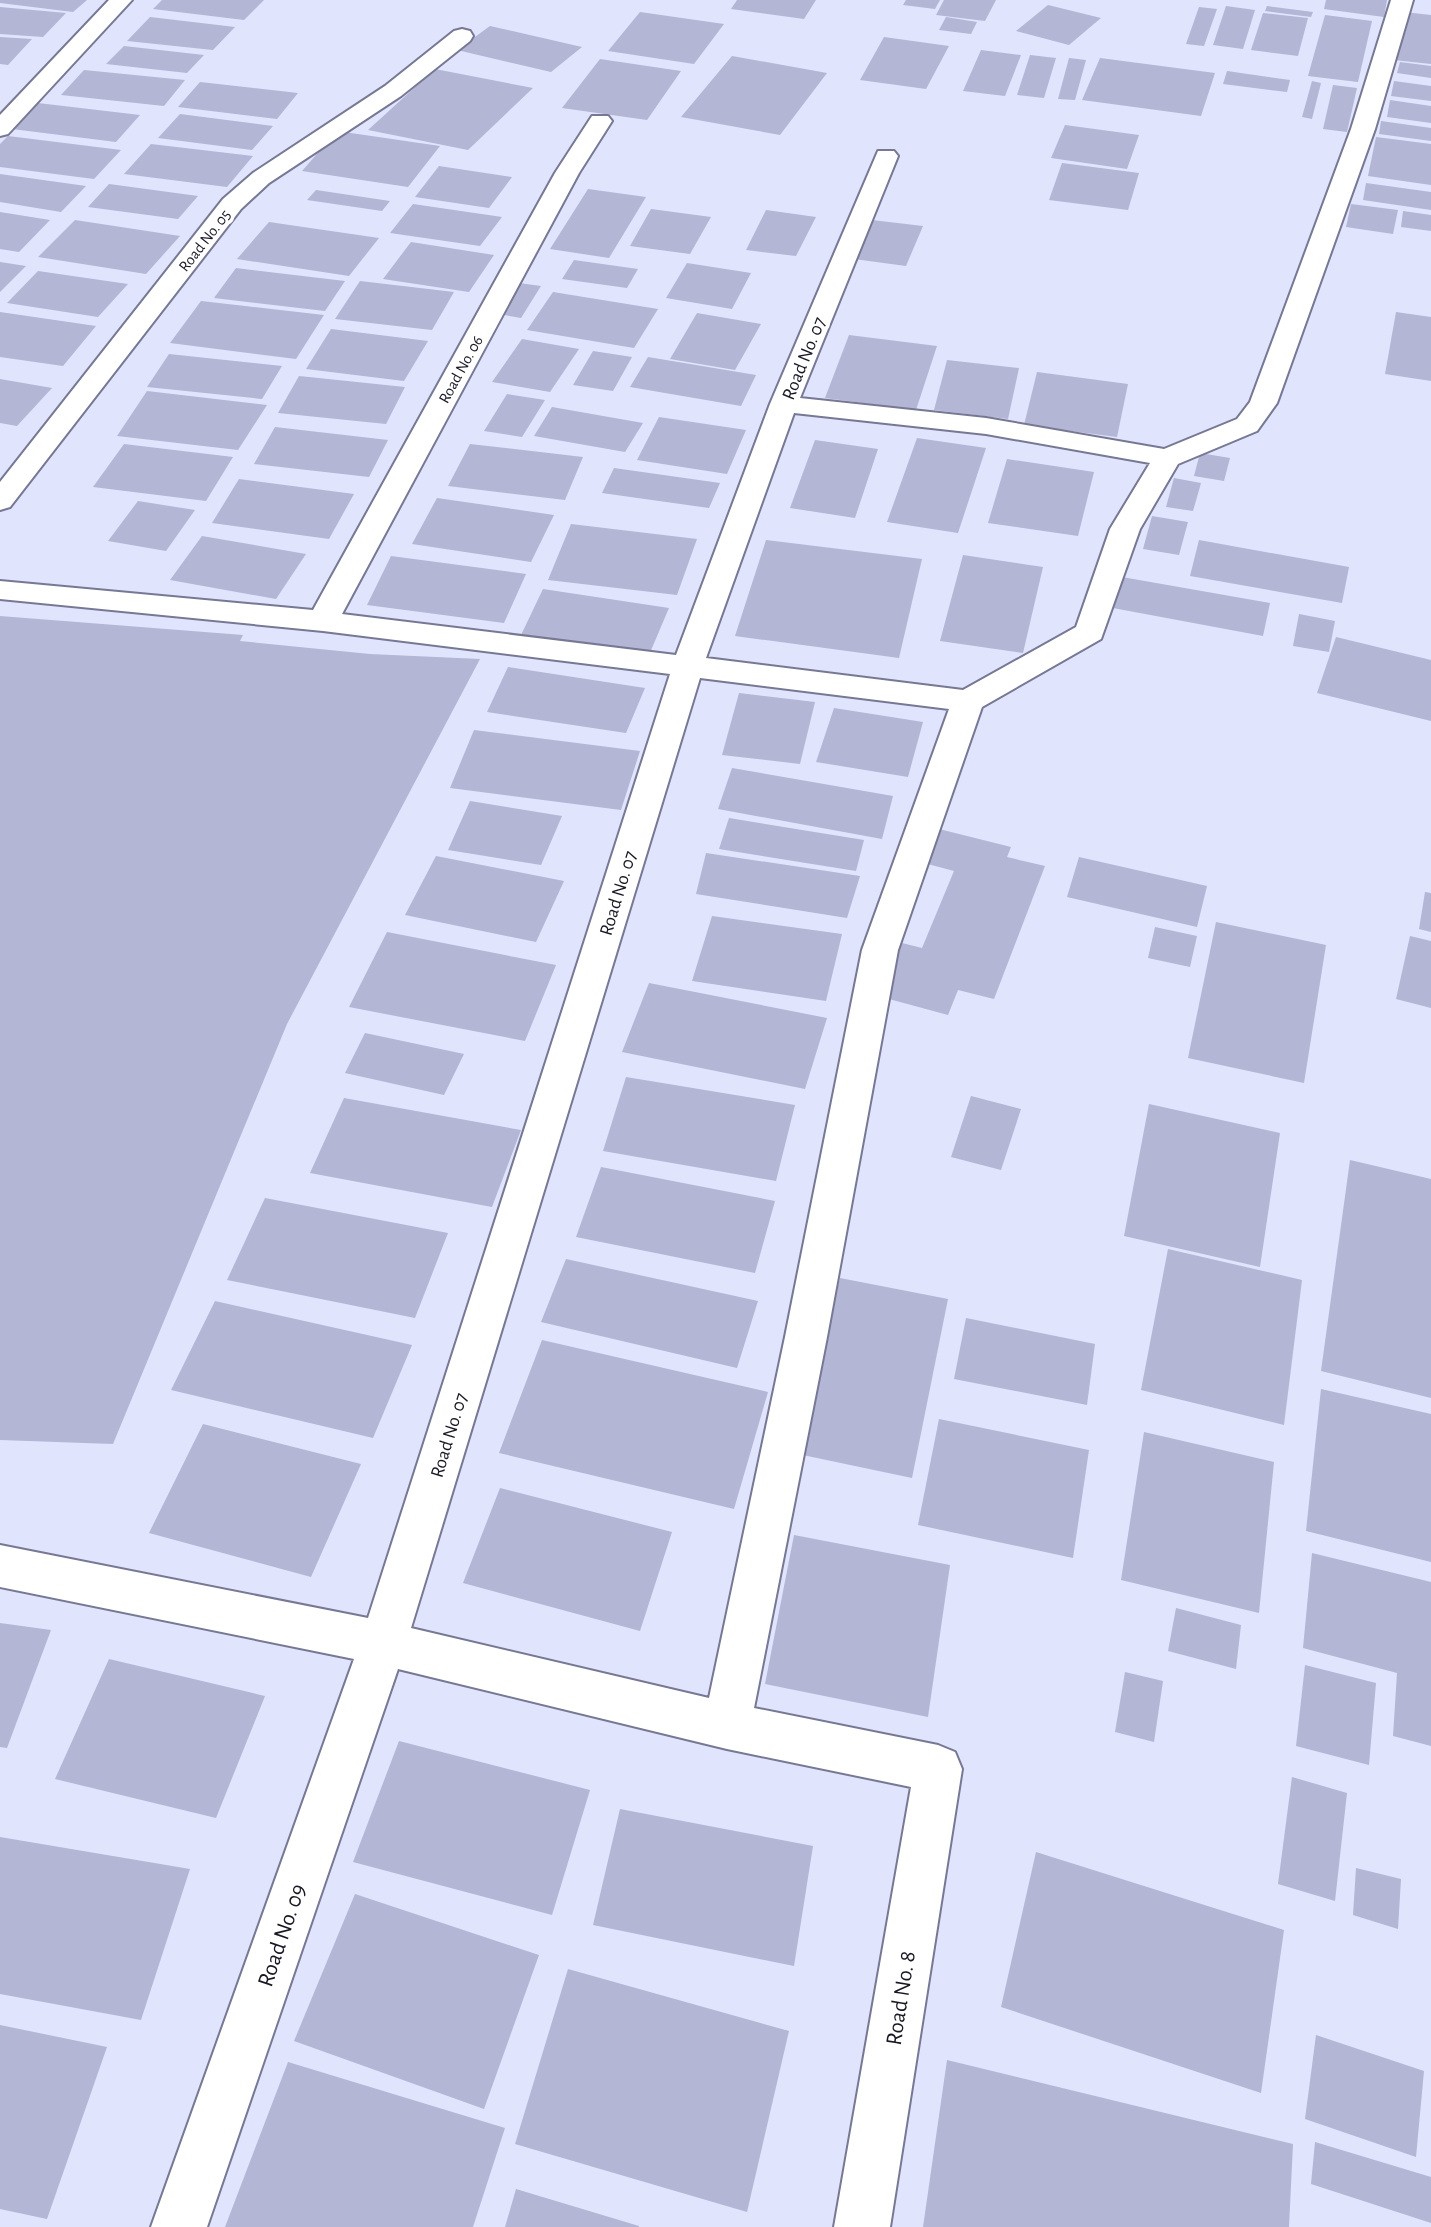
<svg xmlns="http://www.w3.org/2000/svg" width="1431" height="2227" viewBox="0 0 1431 2227" font-family="'Alegreya Sans',sans-serif">
<style>
.building{fill:#b3b6d4}
.lines{fill:none;stroke-linecap:round;stroke-linejoin:round}
.street-casing{stroke:#767894;stroke-width:4}
.street{fill:#fff;fill-rule:evenodd}
.labels{text-anchor:middle;stroke-width:7;stroke-linejoin:round;paint-order:stroke}
.far-street-label{font-size:16px;fill:#171823;stroke:#fff}
.street-label{font-size:19px;fill:#171823;stroke:#fff}
.near-street-label{font-size:23px;fill:#171823;stroke:#fff}
</style>
<rect width="100%" height="100%" fill="#e1e4fd"/>
<path class="building" d="M 0,0 L 87,0 L 73,12 L 0,3 Z
M 162,0 L 264,0 L 244,20 L 153,9 Z
M 737,0 L 816,0 L 804,19 L 731,9 Z
M 906,0 L 940,0 L 935,9 L 903,5 Z
M 944,0 L 996,0 L 985,21 L 936,15 Z
M 1326,0 L 1387,0 L 1384,17 L 1324,9 Z
M 1048,5 L 1101,18 L 1069,45 L 1016,31 Z
M 1226,6 L 1255,10 L 1243,49 L 1213,45 Z
M 1267,6 L 1313,12 L 1311,17 L 1265,11 Z
M 0,7 L 66,13 L 43,37 L 0,34 Z
M 1199,7 L 1217,9 L 1204,46 L 1186,44 Z
M 640,12 L 724,24 L 694,64 L 608,51 Z
M 1404,12 L 1431,15 L 1431,64 L 1394,60 Z
M 1263,13 L 1308,18 L 1298,56 L 1251,50 Z
M 1325,15 L 1372,21 L 1358,82 L 1308,76 Z
M 150,17 L 235,27 L 213,50 L 127,41 Z
M 946,17 L 977,22 L 971,34 L 939,30 Z
M 490,26 L 582,47 L 551,72 L 457,50 Z
M 0,37 L 32,39 L 8,65 L 0,64 Z
M 884,37 L 949,46 L 926,89 L 860,80 Z
M 124,46 L 204,55 L 187,73 L 106,64 Z
M 981,50 L 1021,55 L 1005,96 L 963,91 Z
M 1030,55 L 1056,58 L 1044,98 L 1017,95 Z
M 732,56 L 827,73 L 780,135 L 681,117 Z
M 1069,58 L 1086,60 L 1075,100 L 1058,99 Z
M 1100,58 L 1215,73 L 1201,116 L 1082,100 Z
M 600,59 L 681,71 L 647,120 L 562,108 Z
M 1400,62 L 1431,66 L 1431,78 L 1397,73 Z
M 435,69 L 533,88 L 468,150 L 368,130 Z
M 84,70 L 185,80 L 164,106 L 61,95 Z
M 1227,71 L 1290,80 L 1287,92 L 1223,84 Z
M 1312,81 L 1321,83 L 1312,119 L 1302,117 Z
M 1394,81 L 1431,86 L 1431,101 L 1391,96 Z
M 200,82 L 298,93 L 277,119 L 178,107 Z
M 1333,85 L 1357,88 L 1347,132 L 1323,129 Z
M 1390,100 L 1431,106 L 1431,123 L 1387,117 Z
M 38,103 L 140,115 L 116,142 L 12,129 Z
M 180,114 L 273,126 L 252,150 L 158,138 Z
M 1381,121 L 1431,128 L 1431,141 L 1379,134 Z
M 1065,125 L 1139,135 L 1127,169 L 1051,158 Z
M 337,131 L 440,146 L 408,187 L 302,171 Z
M 8,136 L 121,150 L 94,179 L 0,167 L 0,144 Z
M 1376,137 L 1431,144 L 1431,185 L 1368,176 Z
M 151,144 L 253,156 L 227,187 L 124,174 Z
M 1062,163 L 1139,173 L 1128,210 L 1049,200 Z
M 439,166 L 512,177 L 489,208 L 415,197 Z
M 0,174 L 86,186 L 61,212 L 0,202 Z
M 1366,183 L 1431,192 L 1431,210 L 1363,200 Z
M 109,184 L 198,196 L 178,219 L 88,207 Z
M 588,189 L 646,197 L 609,258 L 550,249 Z
M 316,190 L 390,201 L 382,211 L 307,200 Z
M 413,204 L 502,217 L 480,246 L 390,233 Z
M 1351,204 L 1398,210 L 1393,234 L 1346,227 Z
M 651,209 L 711,217 L 690,254 L 630,246 Z
M 766,210 L 816,217 L 796,256 L 746,250 Z
M 1403,211 L 1431,215 L 1431,231 L 1401,227 Z
M 0,212 L 50,220 L 19,252 L 0,249 Z
M 75,220 L 180,236 L 146,274 L 38,257 Z
M 872,220 L 923,226 L 906,266 L 854,259 Z
M 269,222 L 379,238 L 349,276 L 237,259 Z
M 411,242 L 494,255 L 469,292 L 383,279 Z
M 574,260 L 638,269 L 627,288 L 562,279 Z
M 0,262 L 26,266 L 0,292 Z
M 687,263 L 751,273 L 732,309 L 666,298 Z
M 236,268 L 345,281 L 325,311 L 214,298 Z
M 38,271 L 128,284 L 98,317 L 7,303 Z
M 360,281 L 454,292 L 432,330 L 335,319 Z
M 519,283 L 541,286 L 521,318 L 499,314 Z
M 553,292 L 658,309 L 634,348 L 527,330 Z
M 201,301 L 324,315 L 296,359 L 170,343 Z
M 0,312 L 96,326 L 63,366 L 0,357 Z
M 1396,312 L 1431,317 L 1431,381 L 1385,374 Z
M 697,313 L 761,324 L 735,370 L 670,359 Z
M 331,329 L 428,341 L 404,381 L 306,369 Z
M 849,335 L 937,346 L 916,410 L 825,398 Z
M 522,339 L 579,349 L 550,392 L 492,382 Z
M 593,351 L 632,357 L 613,391 L 573,385 Z
M 169,354 L 282,366 L 262,399 L 147,387 Z
M 648,357 L 756,375 L 741,406 L 630,387 Z
M 947,360 L 1019,368 L 1008,419 L 934,410 Z
M 1037,372 L 1128,384 L 1117,437 L 1024,425 Z
M 299,376 L 405,387 L 386,424 L 278,413 Z
M 0,379 L 52,388 L 17,426 L 0,423 Z
M 147,391 L 267,405 L 238,450 L 117,436 Z
M 507,394 L 545,400 L 522,437 L 484,431 Z
M 552,407 L 643,423 L 625,452 L 534,436 Z
M 659,417 L 746,430 L 727,474 L 637,460 Z
M 275,427 L 388,440 L 369,477 L 254,464 Z
M 917,438 L 986,448 L 958,533 L 887,522 Z
M 815,440 L 878,449 L 855,518 L 790,508 Z
M 124,444 L 233,457 L 206,501 L 93,487 Z
M 470,444 L 583,457 L 565,500 L 448,486 Z
M 1200,453 L 1230,458 L 1224,481 L 1194,476 Z
M 1007,459 L 1094,472 L 1078,536 L 988,523 Z
M 614,468 L 720,483 L 709,508 L 602,493 Z
M 1174,478 L 1201,483 L 1193,511 L 1166,507 Z
M 239,479 L 354,494 L 329,539 L 212,523 Z
M 437,498 L 554,515 L 531,562 L 412,544 Z
M 138,501 L 195,510 L 166,551 L 108,541 Z
M 1152,516 L 1188,522 L 1179,555 L 1143,549 Z
M 571,524 L 697,539 L 677,595 L 548,580 Z
M 202,536 L 306,554 L 276,599 L 170,580 Z
M 766,540 L 922,559 L 899,658 L 735,636 Z
M 1199,540 L 1349,567 L 1342,603 L 1190,576 Z
M 963,555 L 1043,567 L 1023,653 L 940,641 Z
M 391,556 L 526,574 L 504,623 L 367,605 Z
M 1122,577 L 1270,603 L 1263,636 L 1113,608 Z
M 543,589 L 669,608 L 649,655 L 521,635 Z
M 1299,614 L 1335,621 L 1329,652 L 1293,646 Z
M 0,616 L 243,635 L 240,641 L 370,654 L 480,659 L 287,1024 L 113,1444 L 0,1440 Z
M 1336,637 L 1431,660 L 1431,721 L 1317,693 Z
M 508,667 L 645,688 L 626,733 L 487,712 Z
M 739,693 L 815,702 L 800,764 L 722,755 Z
M 834,708 L 923,722 L 908,777 L 816,762 Z
M 474,730 L 640,751 L 621,810 L 450,788 Z
M 732,768 L 893,796 L 882,839 L 718,809 Z
M 470,801 L 562,816 L 541,865 L 448,850 Z
M 729,818 L 864,840 L 856,871 L 719,849 Z
M 939,829 L 1011,847 L 1007,857 L 1045,866 L 994,999 L 958,990 L 948,1015 L 878,996 L 902,943 L 922,948 L 954,871 L 924,863 Z
M 706,853 L 860,876 L 847,918 L 696,894 Z
M 436,856 L 564,881 L 536,942 L 405,915 Z
M 1079,857 L 1207,886 L 1197,927 L 1067,897 Z
M 1425,892 L 1431,893 L 1431,932 L 1419,929 Z
M 712,916 L 842,934 L 826,1001 L 692,981 Z
M 1216,922 L 1326,945 L 1304,1083 L 1188,1058 Z
M 1155,927 L 1197,936 L 1190,967 L 1148,958 Z
M 387,932 L 556,965 L 525,1041 L 349,1007 Z
M 1410,936 L 1431,941 L 1431,1008 L 1396,999 Z
M 649,983 L 827,1018 L 805,1089 L 622,1052 Z
M 365,1033 L 464,1054 L 444,1095 L 345,1073 Z
M 626,1077 L 795,1105 L 776,1181 L 603,1151 Z
M 971,1096 L 1021,1109 L 1001,1170 L 951,1157 Z
M 344,1098 L 521,1130 L 492,1207 L 310,1173 Z
M 1149,1104 L 1280,1133 L 1260,1267 L 1124,1236 Z
M 1350,1160 L 1431,1179 L 1431,1398 L 1321,1371 Z
M 601,1167 L 775,1201 L 755,1273 L 576,1237 Z
M 265,1198 L 448,1233 L 415,1318 L 227,1280 Z
M 1168,1249 L 1302,1280 L 1284,1425 L 1141,1390 Z
M 566,1259 L 758,1301 L 737,1368 L 541,1322 Z
M 840,1278 L 948,1299 L 912,1478 L 798,1454 Z
M 215,1301 L 412,1345 L 373,1438 L 171,1390 Z
M 966,1318 L 1095,1344 L 1087,1405 L 954,1379 Z
M 542,1340 L 768,1392 L 734,1509 L 499,1453 Z
M 1321,1389 L 1431,1414 L 1431,1562 L 1306,1531 Z
M 939,1419 L 1089,1450 L 1073,1558 L 918,1525 Z
M 203,1424 L 361,1464 L 311,1577 L 149,1533 Z
M 1144,1432 L 1274,1462 L 1259,1613 L 1121,1580 Z
M 500,1488 L 672,1532 L 640,1631 L 463,1583 Z
M 794,1535 L 950,1565 L 928,1717 L 765,1684 Z
M 1312,1553 L 1431,1582 L 1431,1746 L 1393,1736 L 1397,1673 L 1303,1648 Z
M 1176,1608 L 1241,1625 L 1236,1669 L 1168,1651 Z
M 0,1623 L 51,1630 L 7,1748 L 0,1747 Z
M 109,1659 L 265,1696 L 216,1818 L 55,1779 Z
M 1305,1665 L 1376,1683 L 1369,1765 L 1296,1746 Z
M 1125,1672 L 1163,1681 L 1154,1742 L 1115,1732 Z
M 399,1741 L 590,1790 L 552,1915 L 353,1862 Z
M 1292,1777 L 1347,1793 L 1335,1901 L 1278,1884 Z
M 620,1809 L 813,1846 L 794,1966 L 593,1925 Z
M 0,1837 L 190,1869 L 141,2020 L 0,1994 Z
M 1036,1852 L 1284,1930 L 1261,2093 L 1001,2007 Z
M 1356,1868 L 1401,1879 L 1398,1929 L 1353,1915 Z
M 355,1894 L 539,1955 L 484,2109 L 294,2041 Z
M 568,1969 L 789,2031 L 747,2212 L 515,2144 Z
M 0,2025 L 107,2047 L 47,2219 L 0,2209 Z
M 1316,2035 L 1424,2071 L 1416,2157 L 1305,2119 Z
M 947,2060 L 1293,2144 L 1289,2227 L 923,2227 Z
M 288,2062 L 505,2128 L 473,2227 L 225,2227 Z
M 1315,2142 L 1431,2177 L 1431,2223 L 1311,2184 Z
M 516,2189 L 639,2226 L 639,2227 L 505,2227 Z"/>
<g class="lines">
<g class="street-casing">
<path id="street" d="M 109,0 L 132,0 L 8,134 L 0,136 L 0,115 Z
M 1391,0 L 1413,0 L 1375,129 L 1277,403 L 1257,431 L 1178,464 L 1140,529 L 1101,639 L 982,707 L 898,950 L 827,1337 L 754,1708 L 938,1745 L 955,1752 L 962,1769 L 890,2227 L 834,2227 L 911,1787 L 727,1749 L 398,1669 L 207,2227 L 151,2227 L 354,1659 L 0,1587 L 0,1545 L 368,1618 L 670,674 L 323,631 L 0,599 L 0,581 L 313,610 L 555,173 L 592,116 L 608,116 L 612,121 L 579,173 L 342,614 L 676,655 L 770,404 L 878,151 L 894,151 L 898,156 L 800,398 L 986,418 L 1164,449 L 1237,419 L 1250,402 L 1351,129 ZM 794,413 L 986,434 L 1150,463 L 1110,529 L 1076,627 L 963,690 L 706,658 ZM 700,678 L 949,709 L 862,950 L 785,1337 L 709,1698 L 411,1628 Z
M 462,29 L 470,31 L 473,36 L 470,41 L 401,96 L 269,183 L 241,209 L 10,507 L 0,510 L 0,482 L 223,199 L 253,173 L 385,86 L 454,31 Z"/>
</g>
<use href="#street" class="street"/>
</g>
<g class="labels">
<g class="far-street-label">
<text transform="translate(204 240) rotate(-52)" y="6">Road No. 05</text>
<text transform="translate(460 369) rotate(-61)" y="6">Road No. 06</text>
</g>
<g class="street-label">
<text transform="translate(803 358) rotate(-68)" y="7">Road No. 07</text>
<text transform="translate(617 893) rotate(-73)" y="7">Road No. 07</text>
<text transform="translate(448 1435) rotate(-73)" y="7">Road No. 07</text>
</g>
<g class="near-street-label">
<text transform="translate(281 1935) rotate(-71)" y="8">Road No. 09</text>
<text transform="translate(900 1998) rotate(-81)" y="8">Road No. 8</text>
</g>
</g>
</svg>
